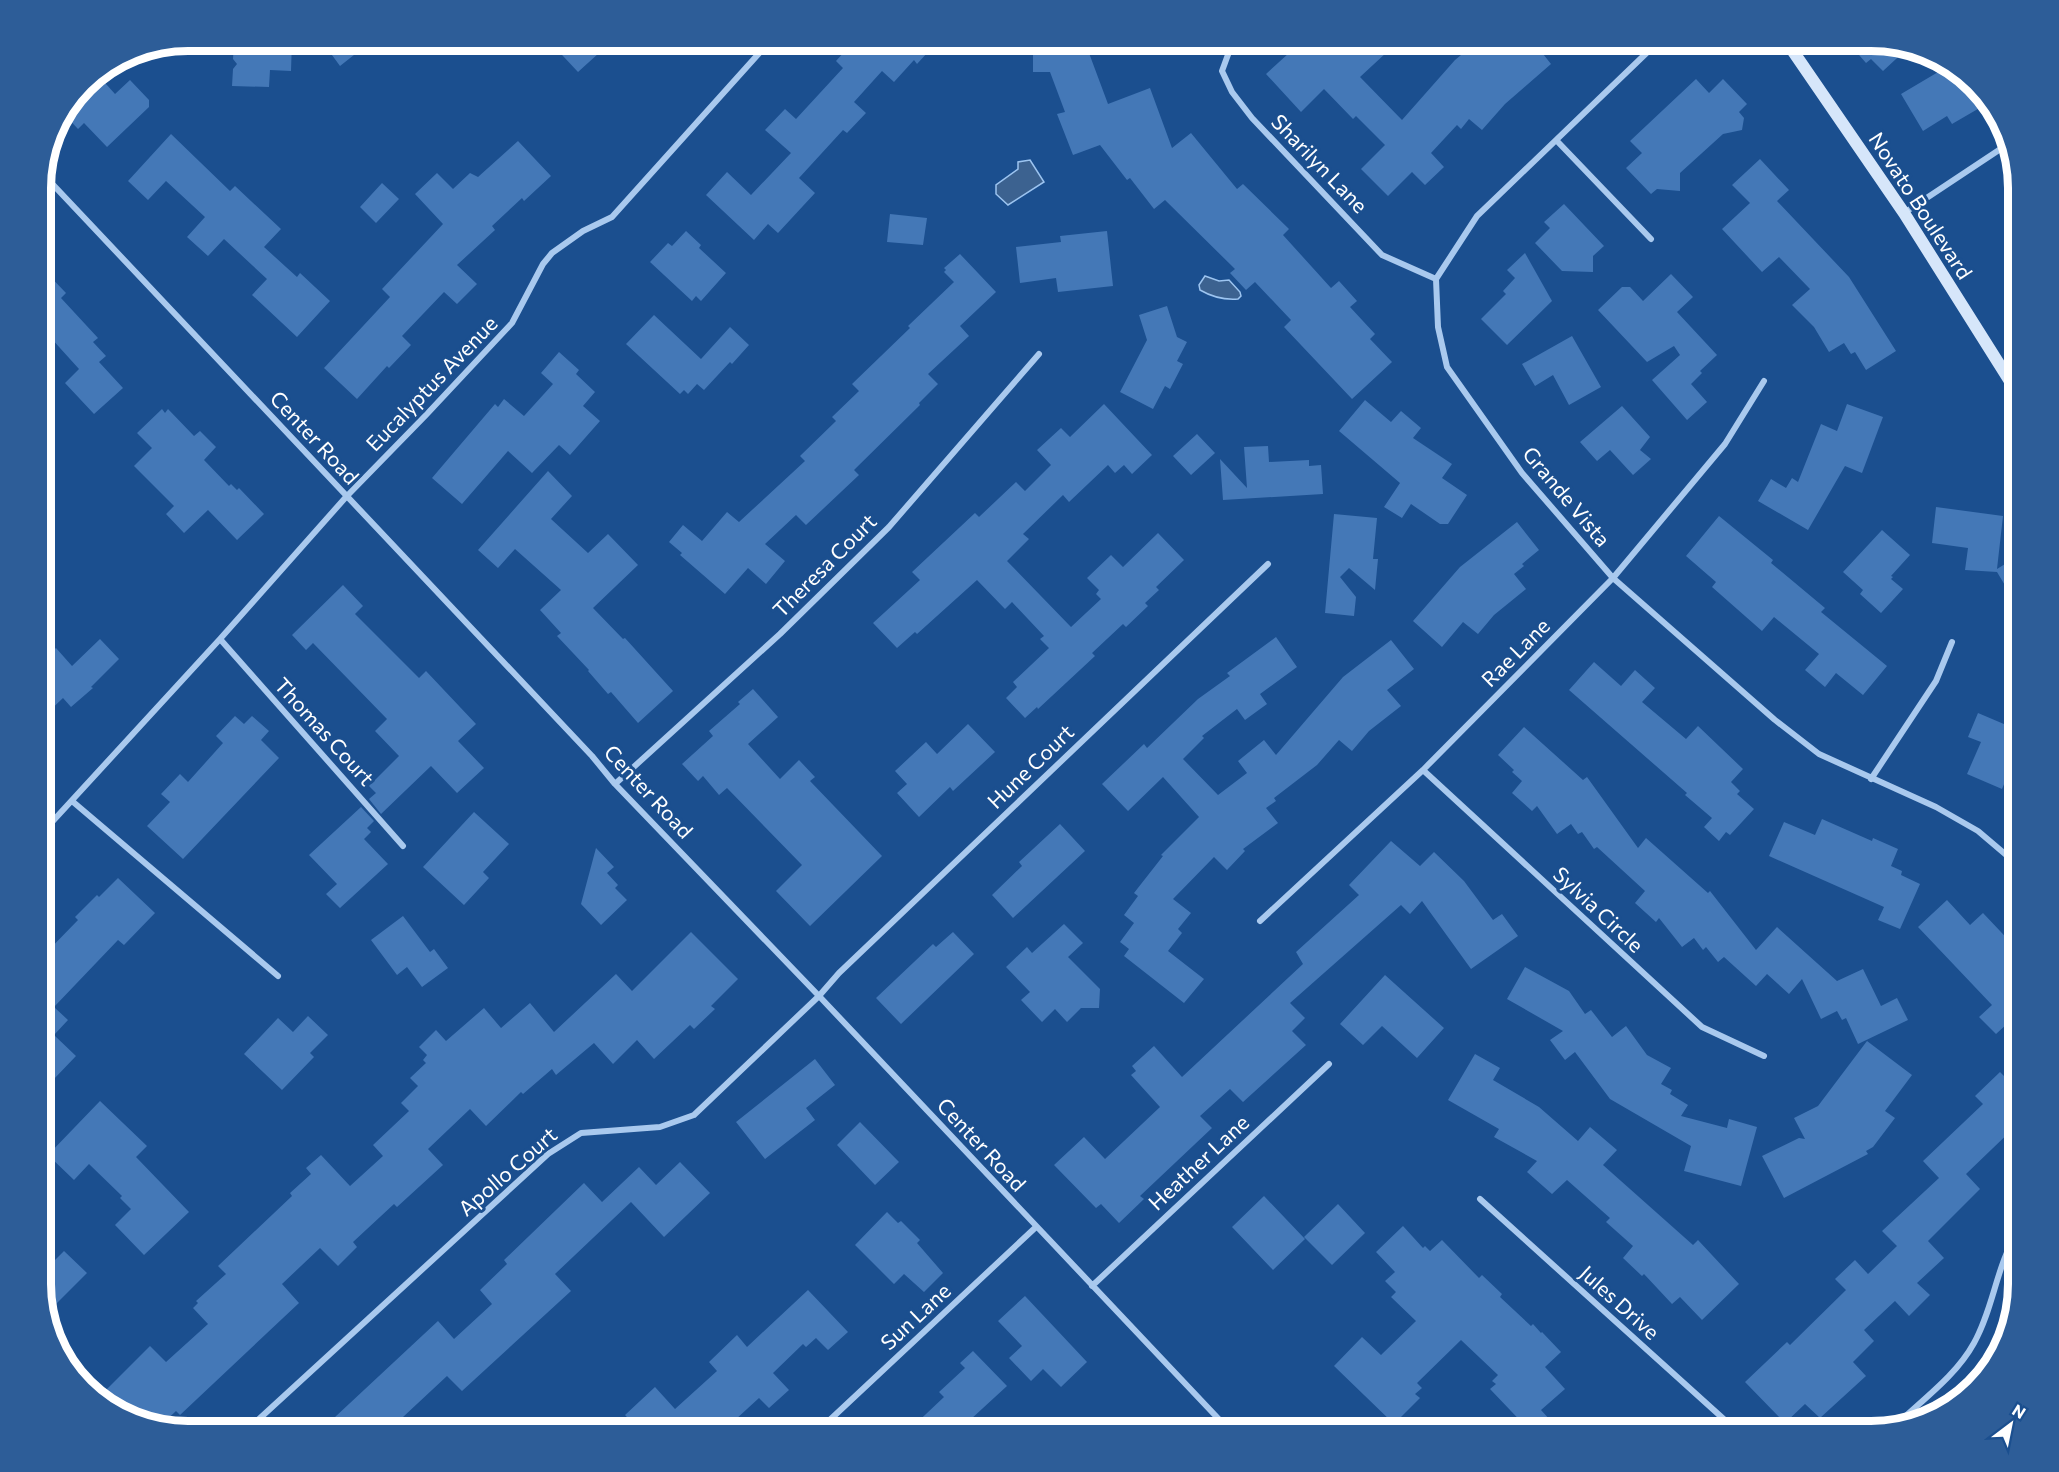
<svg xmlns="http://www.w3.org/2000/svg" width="2059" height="1472" viewBox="0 0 2059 1472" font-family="Commissioner,sans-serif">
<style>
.water{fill:#3c6290;stroke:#9cc4f0;stroke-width:1.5}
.building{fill:#4478b7}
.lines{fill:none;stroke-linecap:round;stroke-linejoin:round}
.street{stroke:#a9c9ee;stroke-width:6}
.secondary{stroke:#d6e6fa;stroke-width:12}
.labels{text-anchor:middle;stroke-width:6;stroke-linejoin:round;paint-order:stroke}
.street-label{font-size:21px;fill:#fff;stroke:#1b4f8f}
.rim{fill:none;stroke:#fff;stroke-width:8}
</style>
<rect width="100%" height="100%" fill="#1b4f8f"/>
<path class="water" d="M 1030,160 L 1044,182 L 1008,205 L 996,194 L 996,185 L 1018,169 L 1018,162 Z
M 1205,276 L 1219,281 L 1229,280 L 1240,292 L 1241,296 L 1238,299 C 1225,300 1212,297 1200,290 L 1199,285 Z"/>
<path class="building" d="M 234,40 L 292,40 L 291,71 L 270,70 L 269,87 L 232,86 L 233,69 L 237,64 L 233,59 Z
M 321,40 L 373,40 L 340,66 Z
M 548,40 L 588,40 L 599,53 L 578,72 Z
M 855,40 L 939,40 L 917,64 L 914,60 L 894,82 L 882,71 L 854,102 L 866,113 L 847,133 L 843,130 L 799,178 L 815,193 L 778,233 L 768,224 L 754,240 L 706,195 L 727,172 L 751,195 L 791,153 L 765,130 L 785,109 L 796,119 L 843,68 L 836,61 Z
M 1297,40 L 1400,40 L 1360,77 L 1402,120 L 1455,60 L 1479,40 L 1532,40 L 1551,64 L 1505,104 L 1482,130 L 1469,119 L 1461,129 L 1457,125 L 1431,153 L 1444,167 L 1425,185 L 1412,172 L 1388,196 L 1361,169 L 1385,145 L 1356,116 L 1353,119 L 1324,89 L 1301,112 L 1266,74 L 1289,53 L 1286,50 Z
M 1846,40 L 1871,40 L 1909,47 L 1883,71 L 1871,59 L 1866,63 Z
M 1086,45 L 1108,104 L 1150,88 L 1172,148 L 1191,133 L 1237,189 L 1243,184 L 1289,229 L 1283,235 L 1331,288 L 1339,281 L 1357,301 L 1350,307 L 1375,334 L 1370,339 L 1392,362 L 1352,399 L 1284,327 L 1291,320 L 1255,282 L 1246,290 L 1230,273 L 1235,269 L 1165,200 L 1154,209 L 1130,178 L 1127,180 L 1100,145 L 1073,155 L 1057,114 L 1065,112 L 1050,72 L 1033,72 L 1033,46 Z
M 1950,65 L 1961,71 L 1965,76 L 1983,106 L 1952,124 L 1947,116 L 1923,131 L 1901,94 Z
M 97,74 L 115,94 L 130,80 L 149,100 L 149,107 L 107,147 L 84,123 L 78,129 L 63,113 L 84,86 Z
M 1696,79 L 1709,93 L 1723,79 L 1747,104 L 1739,112 L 1744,118 L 1742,130 L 1723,134 L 1680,173 L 1680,191 L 1657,189 L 1651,194 L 1626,168 L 1642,153 L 1630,141 Z
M 171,134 L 230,191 L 235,186 L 281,229 L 264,247 L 297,277 L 300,273 L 330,301 L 297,337 L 252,295 L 267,279 L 224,239 L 208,256 L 187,237 L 205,217 L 166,181 L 148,200 L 128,181 Z
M 518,141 L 551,176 L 524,201 L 522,198 L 492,226 L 495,230 L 457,265 L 477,284 L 457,304 L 444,292 L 402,336 L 411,345 L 389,368 L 387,366 L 357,399 L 324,368 L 390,297 L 382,289 L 443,224 L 415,194 L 437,173 L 453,189 L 470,173 L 478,177 Z
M 1760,159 L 1789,190 L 1777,201 L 1849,277 L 1896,351 L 1866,370 L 1855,352 L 1851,354 L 1844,343 L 1829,352 L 1814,327 L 1792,305 L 1810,289 L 1779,257 L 1762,272 L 1722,229 L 1750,203 L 1732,185 Z
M 382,183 L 399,199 L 376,223 L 360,207 Z
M 1564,204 L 1604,246 L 1593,256 L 1593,272 L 1562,271 L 1535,243 L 1550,228 L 1544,222 Z
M 890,214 L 927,218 L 923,245 L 887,242 Z
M 686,231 L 701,245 L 699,248 L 726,273 L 701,301 L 696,296 L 692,301 L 650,262 L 668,243 L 672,246 Z
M 1107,231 L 1113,286 L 1058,292 L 1056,278 L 1020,283 L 1016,247 L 1061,242 L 1060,236 Z
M 1525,253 L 1552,301 L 1507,345 L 1481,319 L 1506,294 L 1503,291 L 1515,278 L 1507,270 Z
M 960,254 L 996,292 L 960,326 L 969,336 L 928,374 L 938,384 L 919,403 L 920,405 L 854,470 L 859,475 L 806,525 L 796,515 L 765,544 L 785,561 L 766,584 L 748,568 L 725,594 L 680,555 L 682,553 L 669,542 L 683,525 L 702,541 L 727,512 L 739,522 L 805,461 L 800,456 L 836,421 L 832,417 L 859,391 L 852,384 L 910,328 L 908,326 L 954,282 L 944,272 L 946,270 L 944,268 Z
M 41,267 L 66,293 L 61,298 L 98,338 L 93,342 L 106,356 L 99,362 L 123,388 L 94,414 L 65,383 L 79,369 L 41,327 Z
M 1671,274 L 1693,297 L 1677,312 L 1717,355 L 1700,371 L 1702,373 L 1691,384 L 1707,402 L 1687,420 L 1652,380 L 1680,355 L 1674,346 L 1647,362 L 1598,310 L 1622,287 L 1630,287 L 1643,301 Z
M 1167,306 L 1177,337 L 1187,342 L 1177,361 L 1183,364 L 1170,389 L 1165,386 L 1153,409 L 1120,392 L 1147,340 L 1139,315 Z
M 654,315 L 701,359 L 730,327 L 749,345 L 732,364 L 730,362 L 704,390 L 697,384 L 688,394 L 684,390 L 680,394 L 626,344 Z
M 1572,336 L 1601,387 L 1569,405 L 1553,375 L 1535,386 L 1522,364 Z
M 559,352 L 579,370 L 576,374 L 595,392 L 583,406 L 600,421 L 570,455 L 559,445 L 532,473 L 508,451 L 462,504 L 432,478 L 495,404 L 498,407 L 504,399 L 524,416 L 553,384 L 541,373 Z
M 1365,400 L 1391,422 L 1401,411 L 1421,428 L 1413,438 L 1452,464 L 1442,478 L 1467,495 L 1448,524 L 1440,524 L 1411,504 L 1402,518 L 1384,507 L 1400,483 L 1339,431 Z
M 1104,404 L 1152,455 L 1132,474 L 1124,465 L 1115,473 L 1108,465 L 1069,502 L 1063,495 L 1023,534 L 1029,539 L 1007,561 L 1071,627 L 1101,599 L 1096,594 L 1099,590 L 1087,578 L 1111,555 L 1123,567 L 1158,533 L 1184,560 L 1156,587 L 1159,590 L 1145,603 L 1148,606 L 1126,627 L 1123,624 L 1092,653 L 1095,656 L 1038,709 L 1037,707 L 1025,718 L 1006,698 L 1017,687 L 1013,682 L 1049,648 L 1040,639 L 1044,636 L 1012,602 L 1005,609 L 977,580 L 917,634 L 915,632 L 897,648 L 873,623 L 920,580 L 912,572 L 975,513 L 979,517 L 1016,482 L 1025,491 L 1051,465 L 1037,450 L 1061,428 L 1070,437 Z
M 1847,404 L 1883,417 L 1862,473 L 1845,466 L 1808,530 L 1758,501 L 1771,479 L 1786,488 L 1792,478 L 1798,482 L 1821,424 L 1837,431 Z
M 1622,406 L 1650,437 L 1640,450 L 1651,459 L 1633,475 L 1610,450 L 1597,461 L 1580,442 Z
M 162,409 L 165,413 L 168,409 L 194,436 L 200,431 L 216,447 L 204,460 L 229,486 L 231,484 L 237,490 L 239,488 L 264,514 L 237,540 L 208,510 L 184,533 L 166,514 L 174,506 L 134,466 L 152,448 L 137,433 Z
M 1197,434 L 1215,453 L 1191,475 L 1173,456 Z
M 1268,446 L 1269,462 L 1309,460 L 1309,466 L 1321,465 L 1323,494 L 1223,500 L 1220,459 L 1247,488 L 1244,447 Z
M 548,471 L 572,496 L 551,519 L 588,553 L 608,534 L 638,565 L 593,608 L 623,639 L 625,638 L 673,691 L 638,723 L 611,692 L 608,694 L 588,671 L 589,670 L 557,636 L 561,633 L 540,610 L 561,590 L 515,549 L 498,568 L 478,550 Z
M 1936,507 L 2003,516 L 1997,569 L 2018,556 L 2018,607 L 1997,572 L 1965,570 L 1968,548 L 1932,543 Z
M 1334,514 L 1377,518 L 1373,559 L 1378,559 L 1375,590 L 1349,568 L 1340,577 L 1356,597 L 1354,616 L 1325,613 Z
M 1719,516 L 1773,560 L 1771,563 L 1825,608 L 1821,612 L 1887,666 L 1863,695 L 1836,673 L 1825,687 L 1805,670 L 1819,654 L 1774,617 L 1762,631 L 1712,587 L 1716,582 L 1686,556 Z
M 1517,522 L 1539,550 L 1522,564 L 1524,566 L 1514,574 L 1526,589 L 1494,615 L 1478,634 L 1463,622 L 1442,647 L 1413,621 L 1460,567 Z
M 1882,530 L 1910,555 L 1891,576 L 1893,577 L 1891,579 L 1903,589 L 1881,613 L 1860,594 L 1863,590 L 1843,572 Z
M 343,585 L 363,606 L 355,614 L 419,678 L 426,671 L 476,724 L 458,741 L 484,768 L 457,793 L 431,766 L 381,814 L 369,799 L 376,793 L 369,786 L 399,756 L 375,731 L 387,719 L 313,643 L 306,650 L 292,635 Z
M 1276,637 L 1297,667 L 1260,694 L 1267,704 L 1245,720 L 1237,709 L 1202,736 L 1204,738 L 1183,759 L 1218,795 L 1247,773 L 1238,761 L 1264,740 L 1276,755 L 1343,677 L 1391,640 L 1414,669 L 1387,690 L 1401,706 L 1369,731 L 1352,751 L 1339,740 L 1317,765 L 1274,798 L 1276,801 L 1266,808 L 1278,823 L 1243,849 L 1245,851 L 1227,870 L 1214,857 L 1173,899 L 1191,913 L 1178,929 L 1182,933 L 1168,951 L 1204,979 L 1184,1003 L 1124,956 L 1129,949 L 1120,942 L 1134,923 L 1124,915 L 1138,896 L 1134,893 L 1163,856 L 1161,855 L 1199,817 L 1163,777 L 1128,811 L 1102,784 L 1144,744 L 1147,748 L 1198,699 L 1230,676 L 1227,673 Z
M 100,639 L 119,659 L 91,687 L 93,688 L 71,707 L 63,698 L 41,719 L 41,662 L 56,648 L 72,666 Z
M 1594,662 L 1621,686 L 1635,670 L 1655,688 L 1642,702 L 1686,739 L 1698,726 L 1743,769 L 1731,782 L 1740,791 L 1737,794 L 1754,809 L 1730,835 L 1726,832 L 1719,841 L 1704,827 L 1712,818 L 1685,795 L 1687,793 L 1569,690 Z
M 753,689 L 778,717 L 748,744 L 780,779 L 799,760 L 815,777 L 810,781 L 882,856 L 810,926 L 776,891 L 802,865 L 727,788 L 719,795 L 703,776 L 698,781 L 682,764 L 713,736 L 709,731 L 740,704 L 738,702 Z
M 1978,713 L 2018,730 L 2018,751 L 2002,789 L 1967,774 L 1981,742 L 1968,737 Z
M 235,716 L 244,724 L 252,716 L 269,731 L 261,740 L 279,758 L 183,859 L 147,826 L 170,802 L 161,794 L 180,774 L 188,782 L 223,743 L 216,736 Z
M 968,724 L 995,752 L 953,791 L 950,787 L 919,817 L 897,793 L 907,784 L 895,771 L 926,742 L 937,754 Z
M 1524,727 L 1583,780 L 1587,777 L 1638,848 L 1646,838 L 1708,893 L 1710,891 L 1756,950 L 1777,927 L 1837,981 L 1863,969 L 1881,1006 L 1897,998 L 1908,1020 L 1858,1044 L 1846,1018 L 1842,1020 L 1837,1011 L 1821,1019 L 1802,979 L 1789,994 L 1767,974 L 1756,986 L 1724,957 L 1718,962 L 1706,947 L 1703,950 L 1694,938 L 1682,947 L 1659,918 L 1656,922 L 1635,903 L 1645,891 L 1597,847 L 1594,849 L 1582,832 L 1578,834 L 1571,824 L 1557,834 L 1537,806 L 1532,811 L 1512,793 L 1522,781 L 1512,772 L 1514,770 L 1498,755 Z
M 361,807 L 374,821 L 367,828 L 371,832 L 364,839 L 388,864 L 340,908 L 326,894 L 337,884 L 309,855 Z
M 474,812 L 509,844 L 483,872 L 489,878 L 464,905 L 423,867 Z
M 1822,819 L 1872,841 L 1873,838 L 1898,849 L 1891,866 L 1902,871 L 1901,875 L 1920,884 L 1900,929 L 1878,920 L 1884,907 L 1769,856 L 1784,822 L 1815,835 Z
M 1060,824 L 1085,851 L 1013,918 L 992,895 L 1022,866 L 1019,862 Z
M 1391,841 L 1420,866 L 1434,852 L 1464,881 L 1493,920 L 1502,914 L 1518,936 L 1471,969 L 1422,901 L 1410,914 L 1401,905 L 1290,1003 L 1305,1018 L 1292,1031 L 1306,1045 L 1243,1102 L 1230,1089 L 1200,1116 L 1212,1128 L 1140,1196 L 1144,1199 L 1119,1223 L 1101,1204 L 1096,1208 L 1054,1165 L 1084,1137 L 1105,1159 L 1160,1107 L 1131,1075 L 1136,1071 L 1132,1066 L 1154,1046 L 1182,1077 L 1303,964 L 1296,952 L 1359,895 L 1349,885 Z
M 596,848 L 614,867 L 607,873 L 618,885 L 615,888 L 627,900 L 601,925 L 581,904 Z
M 118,878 L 155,913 L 124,945 L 118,940 L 54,1007 L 68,1020 L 54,1035 L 76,1056 L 53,1080 L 41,1069 L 41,958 L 78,920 L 75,917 L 97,895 L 99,897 Z
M 1947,900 L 1970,925 L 1983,913 L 2018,950 L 2018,1035 L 2008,1023 L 1996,1034 L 1979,1017 L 1992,1005 L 1918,927 Z
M 403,916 L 430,952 L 434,949 L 448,968 L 422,987 L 407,967 L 397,975 L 371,940 Z
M 1064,924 L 1083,943 L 1068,957 L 1100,989 L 1099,1008 L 1081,1008 L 1067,1022 L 1055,1009 L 1042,1022 L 1021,1000 L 1030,992 L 1006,967 L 1027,947 L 1032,953 Z
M 691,932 L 738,979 L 711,1006 L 715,1009 L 694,1029 L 690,1025 L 654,1059 L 637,1040 L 613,1064 L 594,1043 L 556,1075 L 552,1069 L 523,1094 L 521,1092 L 486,1126 L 470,1109 L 428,1149 L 443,1165 L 397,1207 L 394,1204 L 353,1242 L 357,1247 L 338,1266 L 320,1248 L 282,1284 L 299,1303 L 180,1415 L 176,1411 L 159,1427 L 141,1424 L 106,1390 L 150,1346 L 166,1362 L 208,1324 L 193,1308 L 198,1303 L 196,1301 L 226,1274 L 218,1266 L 292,1196 L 290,1193 L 311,1174 L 306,1168 L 321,1155 L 350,1186 L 383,1156 L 373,1145 L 409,1111 L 401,1103 L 418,1086 L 410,1078 L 426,1063 L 423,1060 L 427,1055 L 419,1047 L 436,1030 L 446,1041 L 484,1008 L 501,1028 L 530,1003 L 554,1032 L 616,974 L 632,991 Z
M 953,932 L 974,954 L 901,1024 L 876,998 L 933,944 L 936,947 Z
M 1525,967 L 1569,991 L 1585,1014 L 1591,1010 L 1612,1037 L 1626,1026 L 1647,1055 L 1671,1068 L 1661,1084 L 1672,1090 L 1670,1094 L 1688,1105 L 1681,1116 L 1727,1128 L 1729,1119 L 1757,1127 L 1741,1186 L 1684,1171 L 1691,1146 L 1610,1099 L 1575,1052 L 1565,1060 L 1550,1040 L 1563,1031 L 1507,999 Z
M 1385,975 L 1444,1028 L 1417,1058 L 1382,1026 L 1363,1045 L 1340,1024 Z
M 308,1016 L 328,1035 L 310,1053 L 314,1057 L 282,1090 L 244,1054 L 278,1018 L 293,1032 Z
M 1867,1041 L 1912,1075 L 1885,1111 L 1895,1118 L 1873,1147 L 1866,1151 L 1868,1154 L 1784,1198 L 1762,1156 L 1799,1138 L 1805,1139 L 1794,1118 L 1818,1106 Z
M 1475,1054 L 1500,1068 L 1493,1080 L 1539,1107 L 1578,1141 L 1590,1127 L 1617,1150 L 1603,1165 L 1693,1245 L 1698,1240 L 1739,1284 L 1702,1320 L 1680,1297 L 1672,1304 L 1644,1274 L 1642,1276 L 1623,1258 L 1633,1246 L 1606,1222 L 1610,1218 L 1567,1180 L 1552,1194 L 1527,1172 L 1537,1161 L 1494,1137 L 1499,1129 L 1448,1100 Z
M 815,1059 L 835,1085 L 806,1108 L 815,1120 L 765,1159 L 736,1122 Z
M 2018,1065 L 2018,1124 L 1966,1174 L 1980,1189 L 1928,1241 L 1944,1258 L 1917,1283 L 1930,1295 L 1909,1316 L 1895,1301 L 1864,1330 L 1874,1341 L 1853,1362 L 1866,1376 L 1820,1418 L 1805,1404 L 1785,1423 L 1745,1382 L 1787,1342 L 1790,1345 L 1846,1290 L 1835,1279 L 1855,1260 L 1868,1274 L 1897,1246 L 1882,1231 L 1939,1178 L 1923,1161 L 1983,1104 L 1975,1096 L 2000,1072 L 2006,1078 Z
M 100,1101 L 147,1146 L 136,1157 L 189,1212 L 144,1255 L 115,1225 L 131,1209 L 120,1198 L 122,1196 L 89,1164 L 74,1180 L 48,1155 Z
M 860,1122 L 899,1162 L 875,1185 L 837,1145 Z
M 680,1162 L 710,1193 L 664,1237 L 631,1202 L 555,1274 L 571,1291 L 462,1391 L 447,1376 L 388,1431 L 320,1431 L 438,1321 L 454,1339 L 492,1304 L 480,1290 L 507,1264 L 504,1260 L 584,1183 L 602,1202 L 639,1167 L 656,1185 Z
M 1264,1196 L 1305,1239 L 1273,1270 L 1232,1227 Z
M 1338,1204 L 1365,1233 L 1332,1265 L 1304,1237 Z
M 887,1212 L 898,1223 L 901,1221 L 920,1240 L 917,1243 L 943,1273 L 924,1292 L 904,1274 L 894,1284 L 855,1245 Z
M 1403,1226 L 1423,1248 L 1425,1246 L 1430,1251 L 1442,1240 L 1479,1278 L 1482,1275 L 1502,1294 L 1500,1297 L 1531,1326 L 1533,1324 L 1541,1333 L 1542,1332 L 1561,1352 L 1545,1367 L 1565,1389 L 1541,1410 L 1560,1431 L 1530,1431 L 1490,1389 L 1496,1384 L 1492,1381 L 1498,1375 L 1461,1340 L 1417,1383 L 1422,1388 L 1415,1394 L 1420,1398 L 1394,1424 L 1334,1366 L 1362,1337 L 1381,1355 L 1416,1321 L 1391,1297 L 1396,1292 L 1385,1281 L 1395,1272 L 1376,1252 Z
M 64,1251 L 87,1273 L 46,1314 L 41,1293 L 41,1256 L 50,1265 Z
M 808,1290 L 848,1332 L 828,1350 L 816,1338 L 806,1347 L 803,1344 L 773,1373 L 789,1390 L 769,1408 L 759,1398 L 723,1431 L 640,1431 L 625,1415 L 655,1387 L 675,1409 L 717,1371 L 709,1362 L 737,1335 L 747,1347 Z
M 1025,1296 L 1087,1362 L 1061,1387 L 1043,1369 L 1031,1381 L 1009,1358 L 1022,1346 L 998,1321 Z
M 973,1351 L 1007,1386 L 958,1431 L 908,1431 L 944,1397 L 939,1392 L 965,1368 L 960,1363 Z"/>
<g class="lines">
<path class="street" d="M 1233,41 L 1222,71 L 1232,92 L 1252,118 L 1382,255 L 1436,279
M 1659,41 L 1477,216 L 1436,279 L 1438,327 L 1447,367 L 1522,473 L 1613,578 L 1775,720 L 1819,754 L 1936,807 L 1978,831 L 2018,865
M 1557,141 L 1651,239
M 42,173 L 592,756 L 615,784 L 819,996 L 1230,1431
M 1904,213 L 2008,144
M 220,639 L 403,846
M 1423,770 L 1702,1027 L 1764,1056
M 1871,779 L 1936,681 L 1952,642
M 615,784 L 780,634 L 889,527 L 1039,354
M 72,801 L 278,976
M 41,834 L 220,639 L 346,497 L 426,415 L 512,323 L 543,264 L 552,253 L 583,231 L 612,217 L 770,41
M 1260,921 L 1423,770 L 1613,578 L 1725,444 L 1764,381
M 1480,1199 L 1737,1431
M 1092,1286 L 1329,1064
M 1895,1426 C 1922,1400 1956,1376 1974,1343 C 1994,1307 1996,1266 2018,1231
M 246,1431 L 548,1154 L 581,1133 L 660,1127 L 694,1115 L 819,996 L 839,973 L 1268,564
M 818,1431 L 1036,1227"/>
<path class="secondary" d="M 1786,41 L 1904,213 L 2018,394"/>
</g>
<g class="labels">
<g class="street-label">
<text transform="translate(1319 164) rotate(46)" y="7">Sharilyn Lane</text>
<text transform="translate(1920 206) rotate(57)" y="7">Novato Boulevard</text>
<text transform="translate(432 384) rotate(-46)" y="7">Eucalyptus Avenue</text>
<text transform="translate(314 438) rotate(47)" y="7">Center Road</text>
<text transform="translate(1566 497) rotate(50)" y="7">Grande Vista</text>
<text transform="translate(825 566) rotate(-45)" y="7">Theresa Court</text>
<text transform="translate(1516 653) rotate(-45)" y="7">Rae Lane</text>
<text transform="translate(324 732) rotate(48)" y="7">Thomas Court</text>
<text transform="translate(1031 767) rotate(-44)" y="7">Hune Court</text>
<text transform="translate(648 792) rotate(47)" y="7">Center Road</text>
<text transform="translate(1598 910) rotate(43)" y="7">Sylvia Circle</text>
<text transform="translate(981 1145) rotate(47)" y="7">Center Road</text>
<text transform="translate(1199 1163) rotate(-43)" y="7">Heather Lane</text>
<text transform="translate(508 1172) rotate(-41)" y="7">Apollo Court</text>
<text transform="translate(1619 1303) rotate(42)" y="7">Jules Drive</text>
<text transform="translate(916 1317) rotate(-43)" y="7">Sun Lane</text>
</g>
</g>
<path d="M0 0H2059V1472H0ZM188 51H1871A137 137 0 0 1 2008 188V1284A137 137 0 0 1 1871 1421H188A137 137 0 0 1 51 1284V188A137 137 0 0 1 188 51Z" fill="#2d5d98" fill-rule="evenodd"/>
<path class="rim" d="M188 51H1871A137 137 0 0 1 2008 188V1284A137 137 0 0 1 1871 1421H188A137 137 0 0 1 51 1284V188A137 137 0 0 1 188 51Z"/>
<g transform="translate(2011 1424) rotate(32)" stroke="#1b4f8f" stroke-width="4.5" paint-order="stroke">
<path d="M0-4.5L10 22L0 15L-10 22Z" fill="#ffffff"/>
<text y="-9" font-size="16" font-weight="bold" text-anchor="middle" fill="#ffffff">N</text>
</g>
</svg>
